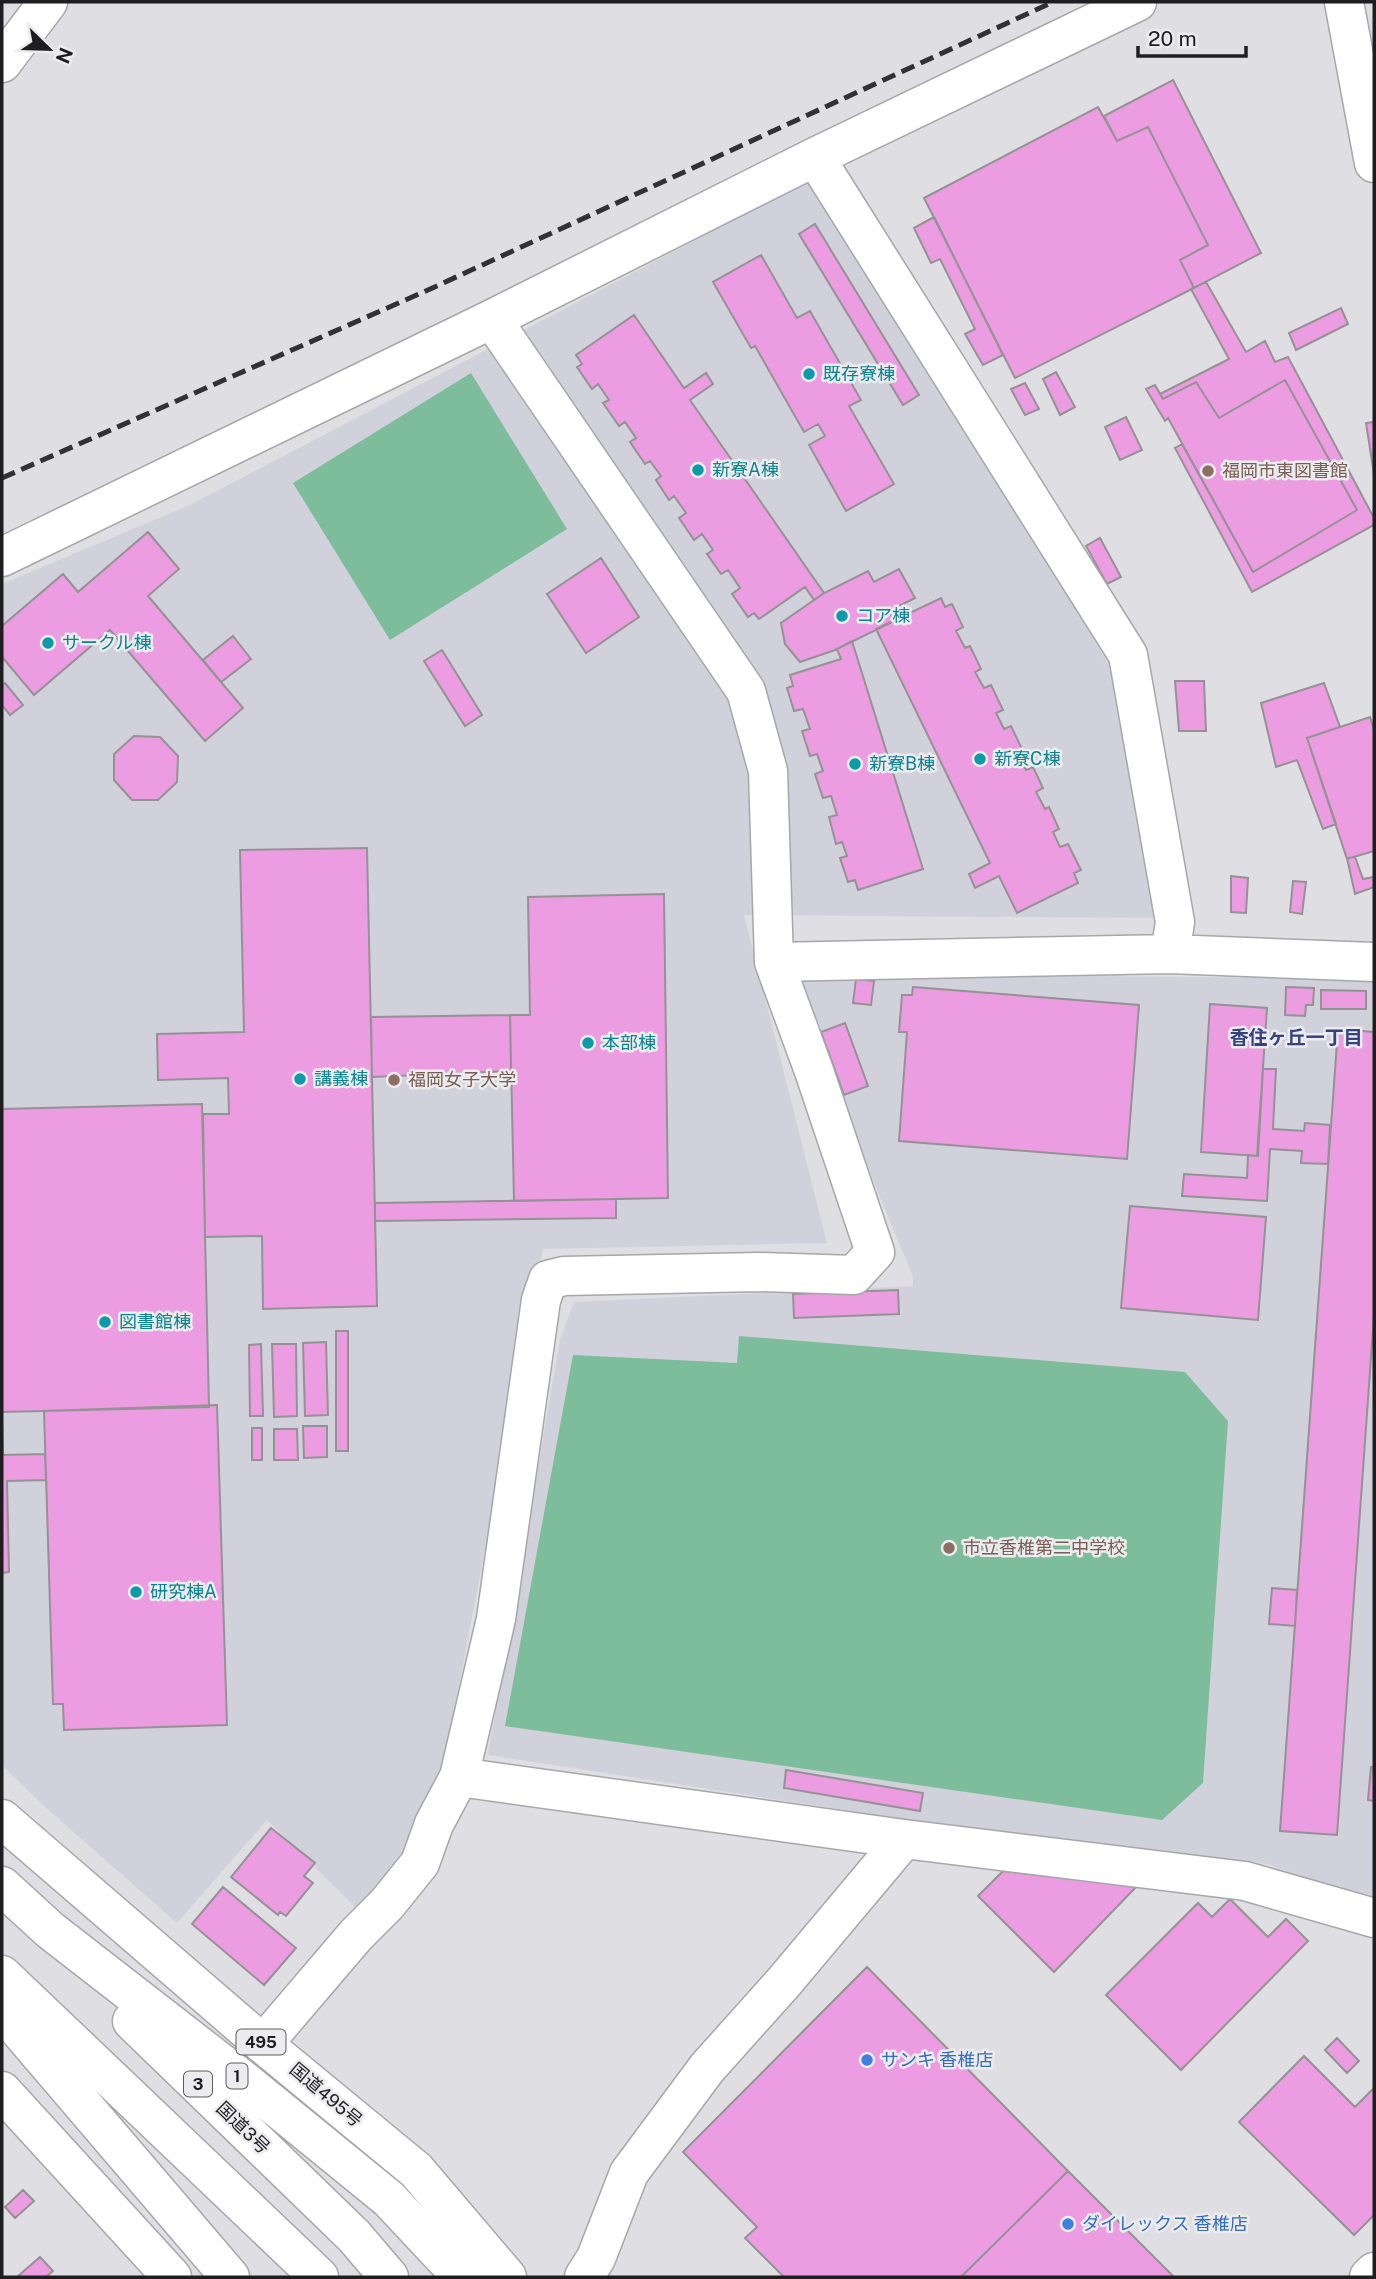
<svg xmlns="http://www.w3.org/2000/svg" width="1376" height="2279" viewBox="0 0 1376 2279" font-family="'Public Sans','Noto Sans JP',sans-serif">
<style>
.built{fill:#d1d1dc}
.green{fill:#7dbd9c}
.building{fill:#ec9ce0;stroke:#959295;stroke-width:2}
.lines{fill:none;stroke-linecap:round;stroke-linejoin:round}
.minor-casing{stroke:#a7a6aa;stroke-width:41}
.highway-casing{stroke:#a7a6aa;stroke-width:41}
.minor{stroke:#fff;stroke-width:38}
.highway{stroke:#fff;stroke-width:38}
.rail{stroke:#323234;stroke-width:5;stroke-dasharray:14 7;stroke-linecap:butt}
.culture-dot{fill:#0f9aa8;stroke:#ececef;stroke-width:2.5}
.education-dot{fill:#8d6e63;stroke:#ececef;stroke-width:2.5}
.shop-dot{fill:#3f7fe0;stroke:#ececef;stroke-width:2.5}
.labels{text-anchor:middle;stroke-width:5;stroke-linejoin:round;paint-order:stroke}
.shield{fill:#ececef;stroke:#5c5c5e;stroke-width:2}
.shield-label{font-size:16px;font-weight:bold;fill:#1e1e20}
.culture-label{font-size:18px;fill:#0d838f;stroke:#ececef;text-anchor:start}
.education-label{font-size:18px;fill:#785e54;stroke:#ececef;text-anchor:start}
.shop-label{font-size:18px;fill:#366cbe;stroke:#ececef;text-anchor:start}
.street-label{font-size:18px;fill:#1e1e20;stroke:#ececef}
.neighbourhood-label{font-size:19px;font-weight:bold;fill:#36427d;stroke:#ececef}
</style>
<rect width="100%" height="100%" fill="#dfdee2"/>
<path class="built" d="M 820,175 L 1112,671 L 1164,918 L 744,915 L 827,1243 L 543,1249 L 442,1773 L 411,1859 L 358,1910 L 267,1820 L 177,1923 L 45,1807 L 2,1765 L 2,584 L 190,505 Z
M 788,973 L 1374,979 L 1374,1900 L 1263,1863 L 929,1823 L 488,1755 L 560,1340 L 574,1302 L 913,1286 L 913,1277 Z"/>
<path class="green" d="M 471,373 L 567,529 L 390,640 L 293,483 Z
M 739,1336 L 1185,1372 L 1228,1421 L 1203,1783 L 1162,1820 L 505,1726 L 573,1355 L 737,1363 Z"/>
<path class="building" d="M 1173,80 L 1261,253 L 1194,288 L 1180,260 L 1208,245 L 1148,127 L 1117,141 L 1104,116 Z
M 1098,107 L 1117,141 L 1148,127 L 1208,245 L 1180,260 L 1194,288 L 1015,378 L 924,198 Z
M 934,217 L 1003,355 L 983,365 L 965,334 L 975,329 L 940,259 L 931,263 L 914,228 Z
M 815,224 L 919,395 L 903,405 L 799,234 Z
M 761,255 L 797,318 L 810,311 L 861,400 L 849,406 L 894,484 L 846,511 L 809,445 L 825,436 L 818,424 L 804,432 L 755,346 L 751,348 L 713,282 Z
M 1206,282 L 1246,352 L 1265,341 L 1275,362 L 1288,357 L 1374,518 L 1374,525 L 1252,592 L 1175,448 L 1182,444 L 1253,572 L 1357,510 L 1285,380 L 1219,418 L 1196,382 L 1163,399 L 1160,394 L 1229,359 L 1191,289 Z
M 1341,308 L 1348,324 L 1296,350 L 1289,333 Z
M 634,315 L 684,388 L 706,373 L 713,384 L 690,400 L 824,593 L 814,600 L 805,587 L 759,619 L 754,613 L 748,617 L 732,594 L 740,588 L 728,570 L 721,574 L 707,554 L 713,550 L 702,534 L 694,540 L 679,518 L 686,513 L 674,496 L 669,500 L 656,480 L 661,476 L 650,461 L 645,464 L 630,442 L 636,438 L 625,422 L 619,426 L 603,403 L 609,400 L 598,384 L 592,389 L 577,367 L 582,364 L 576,355 Z
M 1056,372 L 1075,407 L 1060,415 L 1043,379 Z
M 1285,380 L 1357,510 L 1253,572 L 1168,418 L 1165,421 L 1146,389 L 1155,385 L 1163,399 L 1196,382 L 1219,418 Z
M 1025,383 L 1039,409 L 1025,415 L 1011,389 Z
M 1126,417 L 1142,450 L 1120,460 L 1105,427 Z
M 1374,422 L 1374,474 L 1366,423 Z
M 148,532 L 179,569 L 148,596 L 243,708 L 205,741 L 110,630 L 34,695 L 2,657 L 2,626 L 63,574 L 78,592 Z
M 1100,538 L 1121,577 L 1107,584 L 1086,546 Z
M 601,558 L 639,617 L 586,653 L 547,594 Z
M 899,569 L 915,598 L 889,611 L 894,621 L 835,650 L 800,662 L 785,644 L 781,623 L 824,593 L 868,571 L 874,582 Z
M 941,598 L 945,607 L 952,604 L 963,627 L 956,631 L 965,648 L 970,646 L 981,669 L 975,672 L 984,688 L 991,685 L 1003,710 L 996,713 L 1004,729 L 1011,726 L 1022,749 L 1017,752 L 1026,770 L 1033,767 L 1043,788 L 1036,792 L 1045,809 L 1049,807 L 1059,829 L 1053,832 L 1060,847 L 1068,844 L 1081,870 L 1074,873 L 1078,883 L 1017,913 L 999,876 L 975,888 L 969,874 L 990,863 L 876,629 Z
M 233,636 L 251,659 L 221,682 L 203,660 Z
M 852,641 L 923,869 L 858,890 L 855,880 L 848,882 L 840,858 L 847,856 L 842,842 L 836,844 L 829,817 L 837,815 L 831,796 L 823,798 L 815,774 L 823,771 L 817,754 L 810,756 L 802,731 L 810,729 L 803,709 L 794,711 L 787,688 L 793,686 L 790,675 L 841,659 L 837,649 Z
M 442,650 L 482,715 L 465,726 L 424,661 Z
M 1175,681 L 1204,681 L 1206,731 L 1179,731 Z
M 5,683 L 23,705 L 10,715 L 2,705 L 2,685 Z
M 1324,683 L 1340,727 L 1307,738 L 1336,824 L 1323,829 L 1297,760 L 1276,767 L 1261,703 Z
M 1370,717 L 1374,730 L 1374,851 L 1347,859 L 1307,738 Z
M 134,736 L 160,737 L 178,756 L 177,782 L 158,800 L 132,800 L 114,780 L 114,754 Z
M 367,848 L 377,1306 L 263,1309 L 262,1236 L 205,1237 L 203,1114 L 229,1114 L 228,1078 L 158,1080 L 157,1034 L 244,1032 L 240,850 Z
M 1355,857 L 1363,879 L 1374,877 L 1374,887 L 1355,894 L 1347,858 Z
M 1231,876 L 1248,878 L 1246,913 L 1231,912 Z
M 1293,881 L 1306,882 L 1302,914 L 1290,912 Z
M 664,894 L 668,1198 L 514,1201 L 510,1015 L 530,1015 L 528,897 Z
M 856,979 L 874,981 L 871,1005 L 853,1003 Z
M 913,987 L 1139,1005 L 1127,1159 L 899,1141 L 907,1032 L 899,1032 L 902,995 L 912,995 Z
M 1286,987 L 1314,988 L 1313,1005 L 1306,1005 L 1305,1016 L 1285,1015 Z
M 1321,990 L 1366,991 L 1366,1009 L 1321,1009 Z
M 1210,1004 L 1267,1008 L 1257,1156 L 1201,1152 Z
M 510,1015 L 511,1071 L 372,1077 L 371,1017 Z
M 845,1023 L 868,1086 L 844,1095 L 821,1032 Z
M 1338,1029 L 1374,1032 L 1374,1315 L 1337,1835 L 1280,1831 Z
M 1263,1069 L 1276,1069 L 1273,1129 L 1304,1131 L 1305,1123 L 1330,1125 L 1328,1164 L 1301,1163 L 1302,1151 L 1270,1149 L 1267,1201 L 1182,1196 L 1184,1174 L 1247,1178 L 1248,1155 L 1258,1156 Z
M 202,1104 L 209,1407 L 2,1412 L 2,1109 Z
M 616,1199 L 616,1218 L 375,1221 L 375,1203 Z
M 1130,1206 L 1266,1217 L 1258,1320 L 1121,1308 Z
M 898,1290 L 899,1314 L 794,1318 L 793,1294 Z
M 336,1331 L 348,1331 L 348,1451 L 336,1451 Z
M 326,1342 L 328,1415 L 305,1416 L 303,1343 Z
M 261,1344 L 263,1416 L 250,1416 L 249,1345 Z
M 272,1344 L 296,1344 L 297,1416 L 274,1417 Z
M 217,1405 L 227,1725 L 64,1730 L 63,1704 L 53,1704 L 44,1411 Z
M 2,1419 L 3,1455 L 45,1454 L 46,1480 L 7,1481 L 9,1572 L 2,1573 Z
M 303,1426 L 327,1426 L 327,1457 L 304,1458 Z
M 252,1428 L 262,1428 L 262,1460 L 252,1460 Z
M 274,1429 L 297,1429 L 298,1460 L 274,1460 Z
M 1272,1588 L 1297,1590 L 1295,1626 L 1269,1624 Z
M 1371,1767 L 1374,1768 L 1374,1801 L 1368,1800 Z
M 786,1770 L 923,1793 L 920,1811 L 784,1788 Z
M 271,1828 L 315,1863 L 304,1876 L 313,1883 L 286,1916 L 280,1912 L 278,1915 L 231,1877 Z
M 1003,1871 L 1137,1886 L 1054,1972 L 978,1896 Z
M 223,1887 L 296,1948 L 264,1985 L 192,1924 Z
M 1230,1899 L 1268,1937 L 1286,1919 L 1308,1941 L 1181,2070 L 1106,1995 L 1198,1903 L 1212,1917 Z
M 867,1967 L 1068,2171 L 961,2277 L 784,2277 L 745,2238 L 757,2227 L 683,2152 Z
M 1337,2038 L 1359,2061 L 1347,2073 L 1325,2050 Z
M 1304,2056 L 1355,2107 L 1374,2088 L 1374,2215 L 1354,2235 L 1239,2122 Z
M 1068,2171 L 1174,2277 L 961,2277 Z
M 23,2190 L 34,2201 L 15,2218 L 5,2207 Z
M 40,2257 L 53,2271 L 46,2277 L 17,2277 Z"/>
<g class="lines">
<g class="minor-casing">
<path id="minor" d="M 1344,2 L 1374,163
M 2,63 L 48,2
M 815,157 L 1128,655 L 1175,922 L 1170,954
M 2,557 L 492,319 L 815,157 L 1137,2
M 774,962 L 1170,954 L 1374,962
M 459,1777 L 904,1839 L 1245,1881 L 1374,1918
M 263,2044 L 356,1935 L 387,1904 L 420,1863 L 434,1824 L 459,1777 L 496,1619 L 541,1300 L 548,1280 L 564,1276 L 759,1272 L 854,1275 L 875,1252 L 814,1071 L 774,962 L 768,771 L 746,691 L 492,319
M 584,2277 L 596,2258 L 629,2173 L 707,2068 L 784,1982 L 904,1839
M 1369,2277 L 1374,2272"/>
</g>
<g class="highway-casing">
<path id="highway" d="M 2,1819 L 263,2044 L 416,2170 L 507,2277
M 2,1886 L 50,1930 L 243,2080 L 389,2199 L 462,2277
M 2,1975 L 319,2277
M 2,2010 L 230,2277
M 132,2021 L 354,2236 L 389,2277
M 2,2091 L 172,2277"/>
</g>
<use href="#minor" class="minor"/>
<use href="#highway" class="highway"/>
<path class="rail" d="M 2,478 L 428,290 L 1053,2"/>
</g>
<g class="culture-dot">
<circle cx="809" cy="374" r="7"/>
<circle cx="698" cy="470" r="7"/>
<circle cx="842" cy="616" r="7"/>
<circle cx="48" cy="643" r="7"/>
<circle cx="980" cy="759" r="7"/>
<circle cx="855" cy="764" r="7"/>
<circle cx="588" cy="1043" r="7"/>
<circle cx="300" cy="1079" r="7"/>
<circle cx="105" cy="1322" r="7"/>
<circle cx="136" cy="1592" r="7"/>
</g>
<g class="education-dot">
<circle cx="1208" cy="471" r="7"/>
<circle cx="394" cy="1080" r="7"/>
<circle cx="949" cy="1548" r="7"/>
</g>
<g class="shop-dot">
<circle cx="867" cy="2060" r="7"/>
<circle cx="1068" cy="2224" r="7"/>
</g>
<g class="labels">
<g class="shield">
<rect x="236.5" y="2029.5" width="49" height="25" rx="5"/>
<rect x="226.5" y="2063.5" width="21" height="25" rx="5"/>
<rect x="184" y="2071.5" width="28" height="25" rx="5"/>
</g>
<g class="shield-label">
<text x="261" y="2048">495</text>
<text x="237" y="2082">1</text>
<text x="198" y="2090">3</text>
</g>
<g class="culture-label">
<text x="823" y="380">既存寮棟</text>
<text x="712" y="476">新寮A棟</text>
<text x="856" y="622">コア棟</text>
<text x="62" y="649">サークル棟</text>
<text x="994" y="765">新寮C棟</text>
<text x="869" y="770">新寮B棟</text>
<text x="602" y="1049">本部棟</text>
<text x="314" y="1085">講義棟</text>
<text x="119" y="1328">図書館棟</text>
<text x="150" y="1598">研究棟A</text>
</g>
<g class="education-label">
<text x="1222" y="477">福岡市東図書館</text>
<text x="408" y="1086">福岡女子大学</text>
<text x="963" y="1554">市立香椎第二中学校</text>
</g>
<g class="shop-label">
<text x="881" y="2066">サンキ 香椎店</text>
<text x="1082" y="2230">ダイレックス 香椎店</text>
</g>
<g class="street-label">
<text transform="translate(326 2095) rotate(40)" y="6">国道495号</text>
<text transform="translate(243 2128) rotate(44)" y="6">国道3号</text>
</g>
<g class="neighbourhood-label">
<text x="1296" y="1044">香住ヶ丘一丁目</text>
</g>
</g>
<rect width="1376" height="2279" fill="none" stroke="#1e1e20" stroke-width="7"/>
<g transform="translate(49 49) rotate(113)" stroke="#ececef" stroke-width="5" paint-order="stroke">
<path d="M0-5L12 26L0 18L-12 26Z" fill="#1e1e20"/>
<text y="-10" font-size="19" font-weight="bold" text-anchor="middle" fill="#1e1e20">N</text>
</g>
<path d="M1138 46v10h108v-10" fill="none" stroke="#1e1e20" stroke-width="3.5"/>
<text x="1148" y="46" font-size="21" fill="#1e1e20" stroke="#ececef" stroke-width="5" paint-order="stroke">20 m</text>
</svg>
